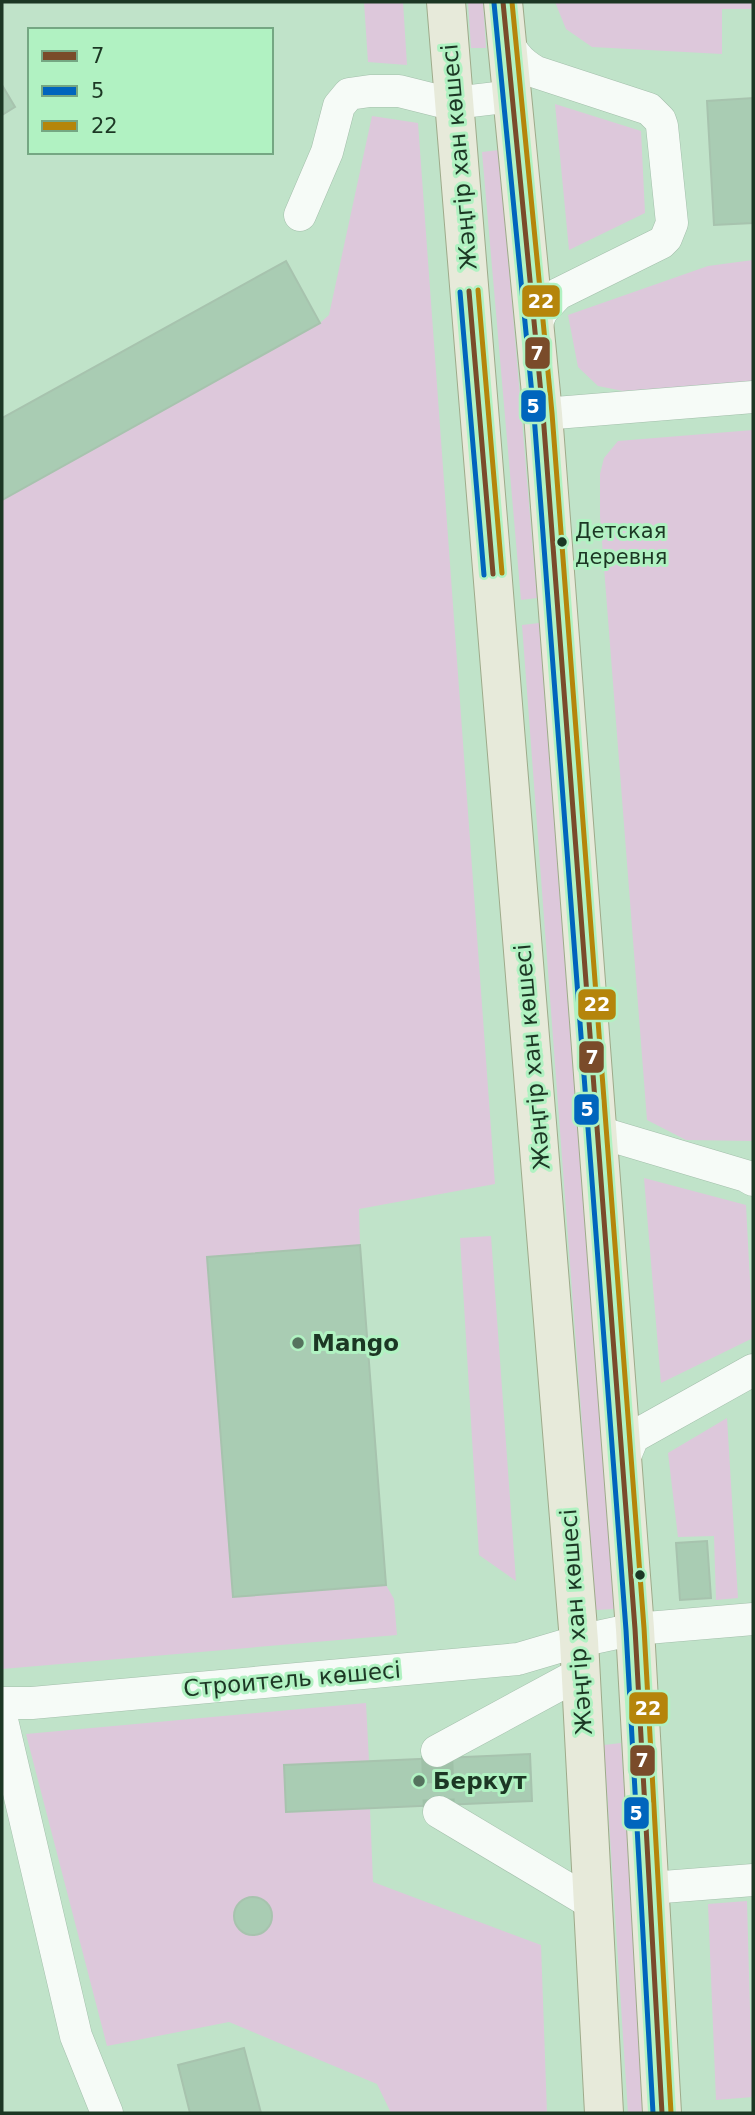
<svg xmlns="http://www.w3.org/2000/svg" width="755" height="2115" viewBox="0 0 755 2115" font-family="'DejaVu Sans',sans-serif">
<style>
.green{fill:#ddc8db}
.building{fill:#a9ccb3;stroke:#a7c3ae;stroke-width:2}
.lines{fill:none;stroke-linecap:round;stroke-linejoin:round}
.minor-tunnel{stroke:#9fc1a8;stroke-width:32;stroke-dasharray:32 16;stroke-linecap:butt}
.minor-casing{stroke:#a3bfab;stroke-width:33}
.major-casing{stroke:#9eaa8a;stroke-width:40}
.minor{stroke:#f6fbf7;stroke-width:32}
.major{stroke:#e7eada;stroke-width:38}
.bus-1-casing{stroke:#b1f2c2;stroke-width:10}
.bus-2-casing{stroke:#b1f2c2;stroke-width:10}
.bus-3-casing{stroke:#b1f2c2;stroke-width:10}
.bus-1{stroke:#7a4b2a;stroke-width:5}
.bus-2{stroke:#0065bd;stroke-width:5}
.bus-3{stroke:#b5850b;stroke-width:5}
.bus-dot{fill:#1c3724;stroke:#b1f2c2;stroke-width:2.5}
.poi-dot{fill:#55735e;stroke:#b1f2c2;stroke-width:2.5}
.labels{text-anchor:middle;stroke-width:6;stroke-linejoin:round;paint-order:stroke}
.bus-label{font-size:21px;fill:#1c3724;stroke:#b1f2c2;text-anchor:start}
.street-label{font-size:23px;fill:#1c3724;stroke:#b1f2c2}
.poi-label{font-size:23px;font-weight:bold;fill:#1c3724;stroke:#b1f2c2;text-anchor:start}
.line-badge{stroke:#b1f2c2;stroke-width:2.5}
.badge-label{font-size:19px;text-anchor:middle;font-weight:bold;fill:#fff}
</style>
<rect width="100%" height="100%" fill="#c0e3c9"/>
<path class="green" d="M 364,2 L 403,2 L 407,65 L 368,62 Z
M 468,2 L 483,2 L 486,48 L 471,48 Z
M 555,2 L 753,2 L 753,9 L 722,9 L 722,54 L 592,47 L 566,29 Z
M 555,104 L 641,131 L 645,213 L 569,250 Z
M 372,116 L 418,123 L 495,1184 L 359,1209 L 360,1245 L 207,1257 L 233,1597 L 386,1585 L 394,1599 L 397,1635 L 2,1669 L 2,500 L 320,323 L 329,315 Z
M 499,150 L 537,598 L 521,600 L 482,152 Z
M 753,260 L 753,382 L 623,391 L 598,386 L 578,367 L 568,315 L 708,266 Z
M 753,430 L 753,1141 L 686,1140 L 647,1120 L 600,516 L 600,474 L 604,458 L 618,441 Z
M 539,623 L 614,1609 L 596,1610 L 522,625 Z
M 644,1178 L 746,1205 L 753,1338 L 661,1383 Z
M 491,1236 L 516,1581 L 479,1555 L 460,1238 Z
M 727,1418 L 738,1598 L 716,1600 L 714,1536 L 678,1537 L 668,1453 Z
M 366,1703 L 369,1761 L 285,1765 L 286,1812 L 370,1809 L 373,1882 L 541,1945 L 547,2113 L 391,2113 L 377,2084 L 229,2022 L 107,2046 L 26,1734 Z
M 621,1743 L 646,2113 L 628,2113 L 604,1745 Z
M 747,1901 L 751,2046 L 753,2046 L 753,2097 L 716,2100 L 708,1904 Z"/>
<path class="building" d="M 2,85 L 15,107 L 2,115 Z
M 753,98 L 753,223 L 714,225 L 707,101 Z
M 286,261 L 320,323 L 2,500 L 2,418 Z
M 360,1245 L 386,1585 L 233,1597 L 207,1257 Z
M 707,1541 L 711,1598 L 680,1600 L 676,1543 Z
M 530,1754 L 532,1801 L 286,1812 L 284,1765 Z
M234 1916a19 19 0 1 1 38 0a19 19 0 1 1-38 0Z
M 244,2048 L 261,2113 L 190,2113 L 178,2065 Z"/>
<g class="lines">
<path class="minor-tunnel" d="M 437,1751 L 439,1812"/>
<g class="minor-casing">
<path id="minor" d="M 506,32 C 508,51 520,63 536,72 L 649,109 L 660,120 L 662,126 L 672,223 L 666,238 L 661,243 L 558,294 L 542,311 L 538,320 L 535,338
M 300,215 L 327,152 L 339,106 L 349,94 L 370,91 L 399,91 L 439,101 L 454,103 L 513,96
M 543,414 L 753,397
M 595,1117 L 605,1134 L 746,1176 L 753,1180
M 623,1461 L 633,1437 L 753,1370
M 2,1703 L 32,1703 L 518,1659 L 579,1641 L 635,1629 L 753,1619
M 2,1720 L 76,2036 L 107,2113
M 437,1751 L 581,1673
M 439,1812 L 593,1904
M 650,1888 L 753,1880"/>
</g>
<g class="major-casing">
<path id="major" d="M 446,2 L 579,1641 L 604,2113
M 503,2 L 543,414 L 635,1629 L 662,2113"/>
</g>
<use href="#minor" class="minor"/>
<use href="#major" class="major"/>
<g class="bus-1-casing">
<path id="bus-1" d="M 503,2 L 543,414 L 635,1629 L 662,2113
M 469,291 L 493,574"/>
</g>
<g class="bus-2-casing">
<path id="bus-2" d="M 494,3 L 534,415 L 626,1630 L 653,2113
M 460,292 L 484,575"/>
</g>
<g class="bus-3-casing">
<path id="bus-3" d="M 512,2 L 552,413 L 644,1628 L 671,2113
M 478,290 L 502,573"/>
</g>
<use href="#bus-1" class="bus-1"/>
<use href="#bus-2" class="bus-2"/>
<use href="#bus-3" class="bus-3"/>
</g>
<g class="bus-dot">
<circle cx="562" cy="542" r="6"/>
<circle cx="640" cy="1575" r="6"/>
</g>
<g class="poi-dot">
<circle cx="298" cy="1343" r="7"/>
<circle cx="419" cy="1781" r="7"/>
</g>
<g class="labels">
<g class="bus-label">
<text x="575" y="538">Детская<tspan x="575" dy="26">деревня</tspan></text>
</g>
<g class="street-label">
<text transform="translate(459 157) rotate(-95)" y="8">Жәңгір хан көшесі</text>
<text transform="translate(532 1057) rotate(-95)" y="8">Жәңгір хан көшесі</text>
<text transform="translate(576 1622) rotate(-94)" y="8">Жәңгір хан көшесі</text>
<text transform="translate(292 1679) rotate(-5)" y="8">Строитель көшесі</text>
</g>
<g class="poi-label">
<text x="312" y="1351">Mango</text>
<text x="433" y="1789">Беркут</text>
</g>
</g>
<g class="line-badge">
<rect x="521" y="284" width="40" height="34" rx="7" fill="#b5850b"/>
<rect x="524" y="336" width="27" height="34" rx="7" fill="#7a4b2a"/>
<rect x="520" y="389" width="27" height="34" rx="7" fill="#0065bd"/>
<rect x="577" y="988" width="40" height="33" rx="7" fill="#b5850b"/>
<rect x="578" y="1040" width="27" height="34" rx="7" fill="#7a4b2a"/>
<rect x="573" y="1093" width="27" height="33" rx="7" fill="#0065bd"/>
<rect x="628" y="1691" width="41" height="34" rx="7" fill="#b5850b"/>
<rect x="629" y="1744" width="27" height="33" rx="7" fill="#7a4b2a"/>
<rect x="623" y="1796" width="27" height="34" rx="7" fill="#0065bd"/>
</g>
<g class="badge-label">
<text x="541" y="308">22</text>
<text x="537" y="360">7</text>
<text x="533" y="413">5</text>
<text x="597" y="1011">22</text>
<text x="592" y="1064">7</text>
<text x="587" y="1116">5</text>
<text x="648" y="1715">22</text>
<text x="642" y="1767">7</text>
<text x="636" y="1820">5</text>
</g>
<rect width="755" height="2115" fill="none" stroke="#1c3724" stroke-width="7"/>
<rect x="28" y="28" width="245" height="126" fill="#b1f2c2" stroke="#75a783" stroke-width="2"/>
<rect x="42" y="51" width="35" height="10" fill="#7a4b2a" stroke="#75a783" stroke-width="2"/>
<text x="91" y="63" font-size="21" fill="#1c3724">7</text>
<rect x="42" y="86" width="35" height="10" fill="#0065bd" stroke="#75a783" stroke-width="2"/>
<text x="91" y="98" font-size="21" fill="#1c3724">5</text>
<rect x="42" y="121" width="35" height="10" fill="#b5850b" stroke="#75a783" stroke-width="2"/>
<text x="91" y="133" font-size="21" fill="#1c3724">22</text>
</svg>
